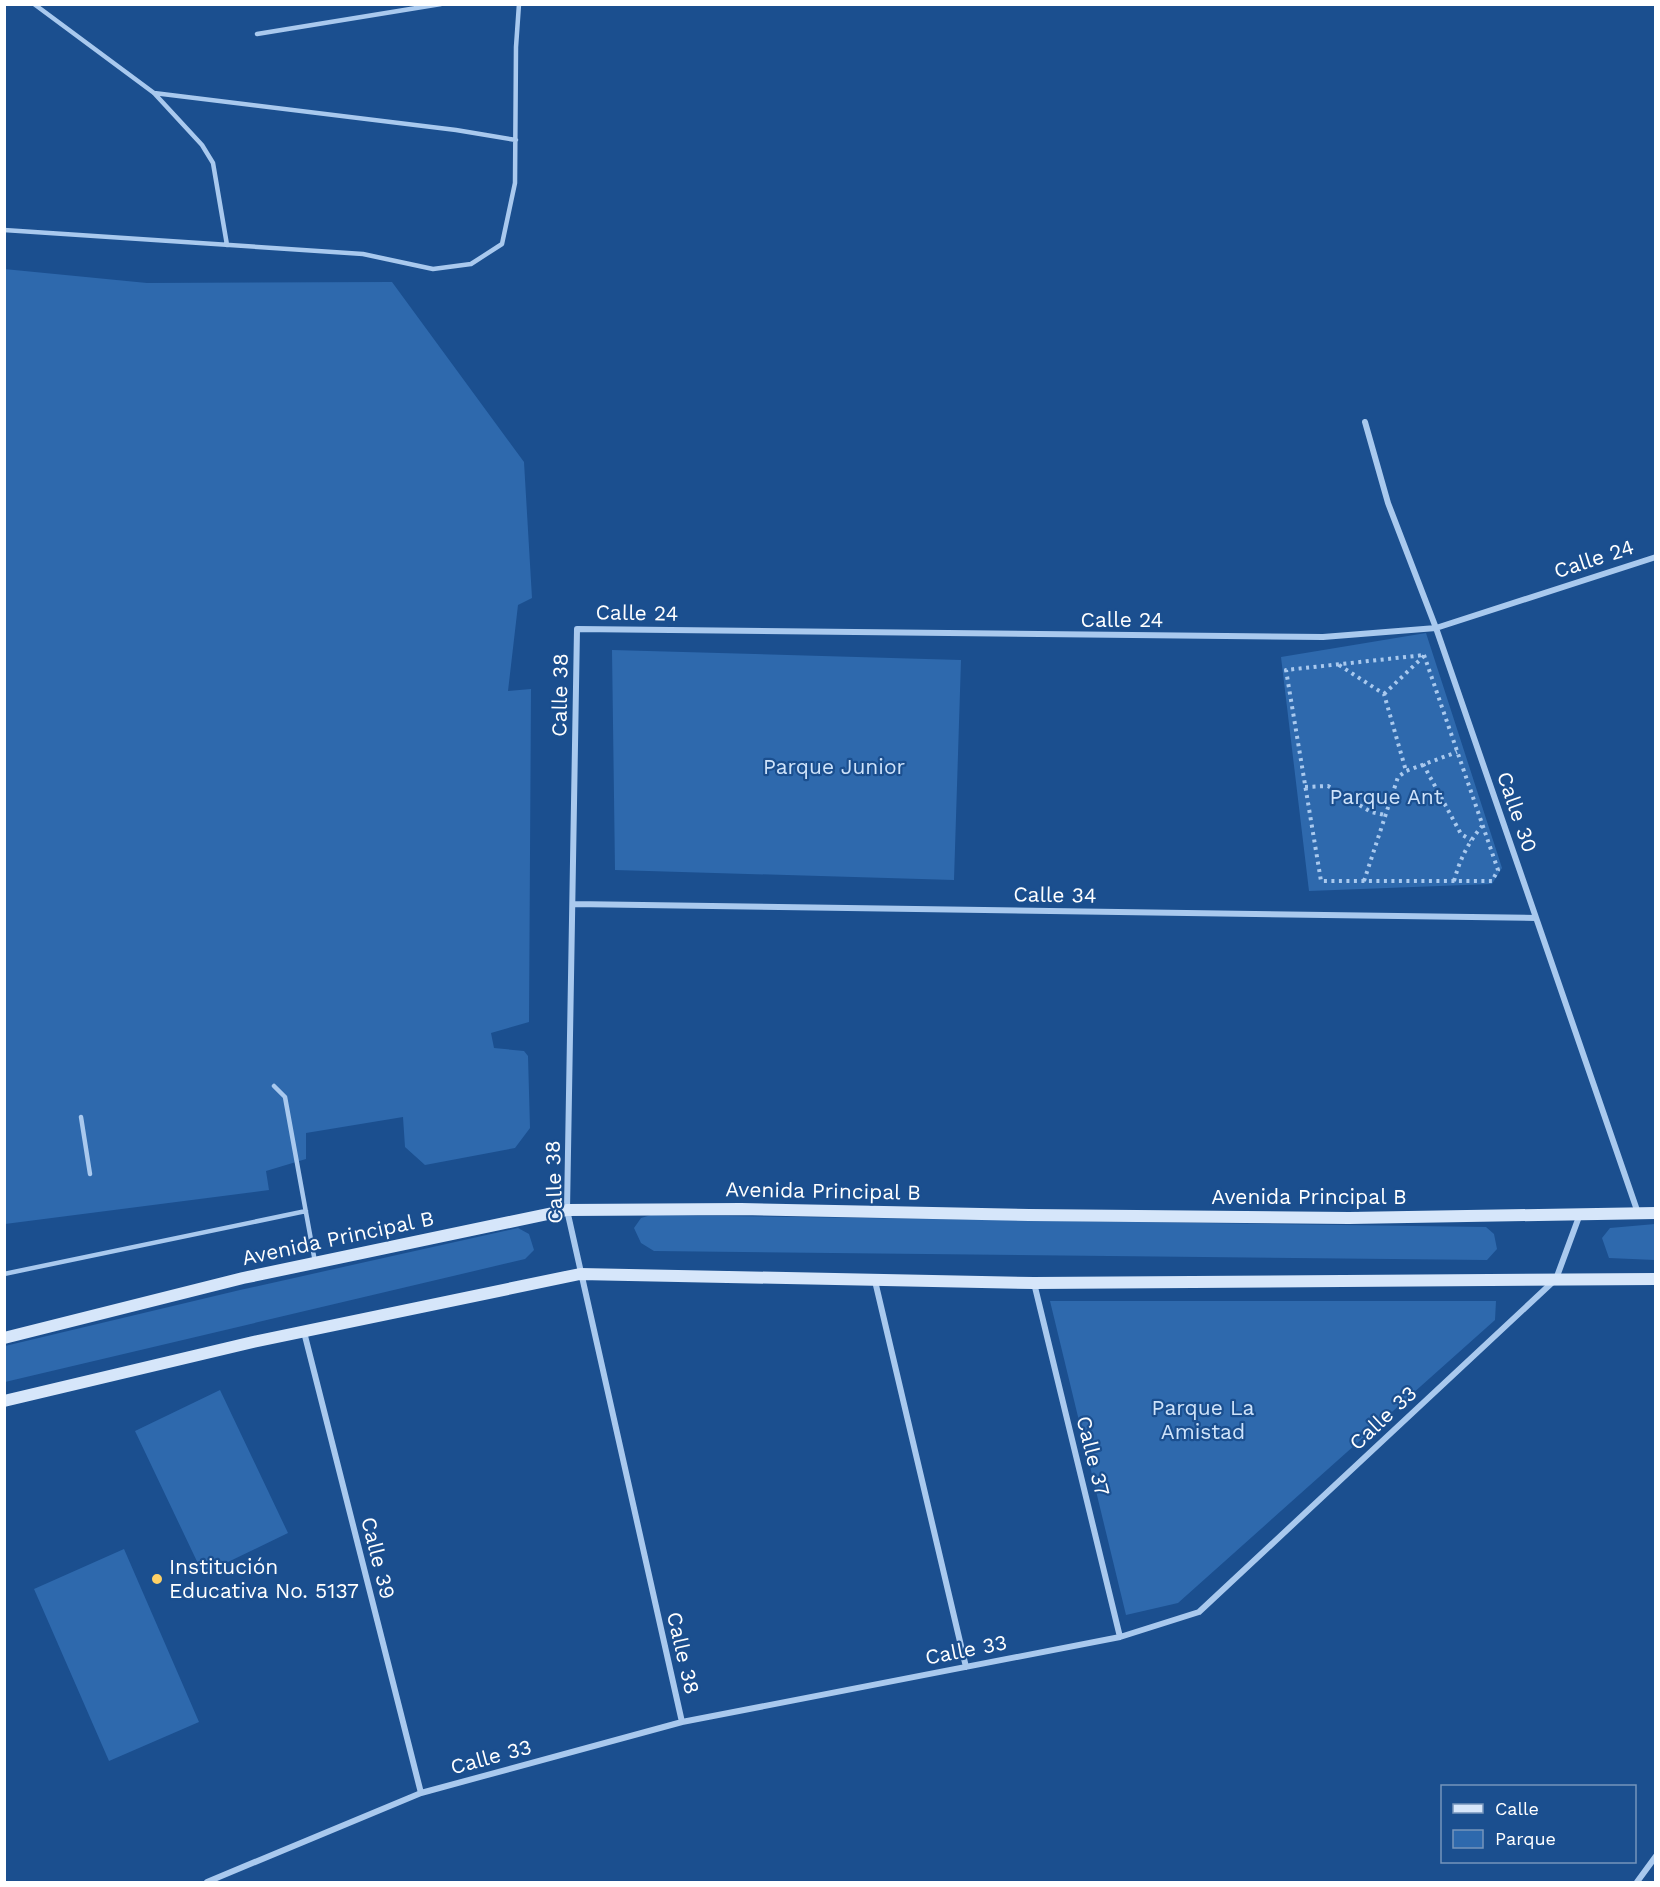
<svg xmlns="http://www.w3.org/2000/svg" width="1660" height="1887" viewBox="0 0 1660 1887" font-family="'Work Sans',sans-serif">
<style>
.green{fill:#2e69ad}
.lines{fill:none;stroke-linecap:round;stroke-linejoin:round}
.path{stroke:#a9c9ee;stroke-width:4;stroke-dasharray:3 4.5;stroke-linecap:butt}
.service{stroke:#a9c9ee;stroke-width:4.5}
.minor{stroke:#a9c9ee;stroke-width:6}
.secondary{stroke:#d6e6fa;stroke-width:12}
.poi-dot{fill:#ffd166;stroke:#1b4f8f;stroke-width:2}
.labels{text-anchor:middle;stroke-width:4.5;stroke-linejoin:round;paint-order:stroke}
.street-label{font-size:21px;fill:#fff;stroke:#1b4f8f}
.park-label{font-size:21px;fill:#cfe3fa;stroke:#1b4f8f}
.poi-label{font-size:21px;fill:#fff;stroke:#1b4f8f;text-anchor:start}
</style>
<rect width="100%" height="100%" fill="#1b4f8f"/>
<path class="green" d="M 4,269 L 147,283 L 392,282 L 524,462 L 532,598 L 518,605 L 508,691 L 531,689 L 529,1022 L 491,1033 L 494,1048 L 524,1051 L 528,1056 L 530,1128 L 515,1148 L 425,1165 L 405,1147 L 403,1117 L 306,1133 L 306,1159 L 266,1171 L 269,1190 L 5,1224 Z
M 1426,633 L 1502,868 L 1492,884 L 1309,891 L 1281,657 Z
M 612,650 L 961,660 L 954,880 L 615,870 Z
M 651,1215 L 1486,1227 L 1494,1234 L 1497,1249 L 1487,1260 L 654,1251 L 641,1243 L 634,1228 L 641,1218 Z
M 1655,1224 L 1655,1260 L 1609,1258 L 1602,1238 L 1610,1228 Z
M 518,1228 L 529,1234 L 534,1250 L 525,1259 L 5,1382 L 5,1346 L 240,1290 Z
M 1050,1301 L 1496,1301 L 1495,1320 L 1178,1603 L 1126,1615 Z
M 220,1390 L 288,1533 L 203,1574 L 135,1431 Z
M 124,1549 L 199,1722 L 109,1761 L 34,1589 Z"/>
<g class="lines">
<path class="path" d="M 1424,655 L 1498,870 L 1492,881 L 1321,881 L 1286,670 Z
M 1339,665 L 1384,694 L 1406,771
M 1384,694 L 1424,656
M 1423,764 L 1461,834 L 1471,840
M 1305,787 L 1328,786 L 1371,812 L 1385,815
M 1364,881 L 1398,777 L 1406,771 L 1457,752
M 1454,881 C 1460,859 1468,843 1482,826"/>
<path class="service" d="M 34,4 L 154,93 L 202,145 L 213,163 L 227,245
M 257,34 L 441,4
M 154,93 L 456,130 L 516,140
M 4,230 L 363,254 L 433,269 L 471,264 L 502,244 L 515,183 L 516,47 L 519,4
M 274,1086 L 285,1097 L 315,1262
M 81,1117 L 90,1174
M 4,1274 L 306,1211"/>
<path class="minor" d="M 1365,422 L 1388,503 L 1436,628 L 1638,1213
M 573,904 L 1536,918
M 875,1281 L 966,1667
M 1034,1283 L 1120,1637
M 304,1332 L 421,1793
M 682,1722 L 567,1210 L 577,629 L 1323,637 L 1436,628 L 1656,557
M 207,1882 L 421,1793 L 682,1722 L 1120,1637 L 1199,1612 L 1556,1279 L 1580,1214
M 1637,1882 L 1656,1856"/>
<path class="secondary" d="M 4,1338 L 243,1278 L 567,1210 L 741,1209 L 1029,1215 L 1349,1218 L 1656,1213
M 4,1401 L 253,1342 L 580,1274 L 1034,1283 L 1656,1279"/>
</g>
<circle class="poi-dot" cx="157" cy="1579" r="6"/>
<g class="labels">
<g class="street-label">
<text transform="translate(1594 559) rotate(-18)" y="7">Calle 24</text>
<text transform="translate(637 613) rotate(1)" y="7">Calle 24</text>
<text x="1122" y="627">Calle 24</text>
<text transform="translate(560 695) rotate(-89)" y="7">Calle 38</text>
<text transform="translate(1517 812) rotate(71)" y="7">Calle 30</text>
<text transform="translate(1055 895) rotate(1)" y="7">Calle 34</text>
<text transform="translate(554 1182) rotate(-92)" y="7">Calle 38</text>
<text transform="translate(823 1191) rotate(1)" y="7">Avenida Principal B</text>
<text x="1309" y="1204">Avenida Principal B</text>
<text transform="translate(338 1238) rotate(-12)" y="7">Avenida Principal B</text>
<text transform="translate(1383 1418) rotate(-43)" y="7">Calle 33</text>
<text transform="translate(1093 1456) rotate(76)" y="7">Calle 37</text>
<text transform="translate(378 1558) rotate(76)" y="7">Calle 39</text>
<text transform="translate(966 1650) rotate(-11)" y="7">Calle 33</text>
<text transform="translate(683 1653) rotate(77)" y="7">Calle 38</text>
<text transform="translate(491 1757) rotate(-15)" y="7">Calle 33</text>
</g>
<g class="park-label">
<text x="834" y="774">Parque Junior</text>
<text x="1386" y="804">Parque Ant</text>
<text x="1203" y="1415">Parque La<tspan x="1203" dy="24">Amistad</tspan></text>
</g>
<g class="poi-label">
<text x="169" y="1574">Institución<tspan x="169" dy="24">Educativa No. 5137</tspan></text>
</g>
</g>
<rect width="1660" height="1887" fill="none" stroke="#ffffff" stroke-width="12"/>
<rect x="1441" y="1785" width="195" height="78" fill="#1b4f8f" stroke="#7695bc" stroke-width="1.5"/>
<rect x="1453" y="1804" width="30" height="9" fill="#d6e6fa" stroke="#7695bc" stroke-width="1.5"/>
<text x="1495" y="1815" font-size="18" fill="#ffffff">Calle</text>
<rect x="1453" y="1830" width="30" height="18" fill="#2e69ad" stroke="#7695bc" stroke-width="1.5"/>
<text x="1495" y="1845" font-size="18" fill="#ffffff">Parque</text>
</svg>
